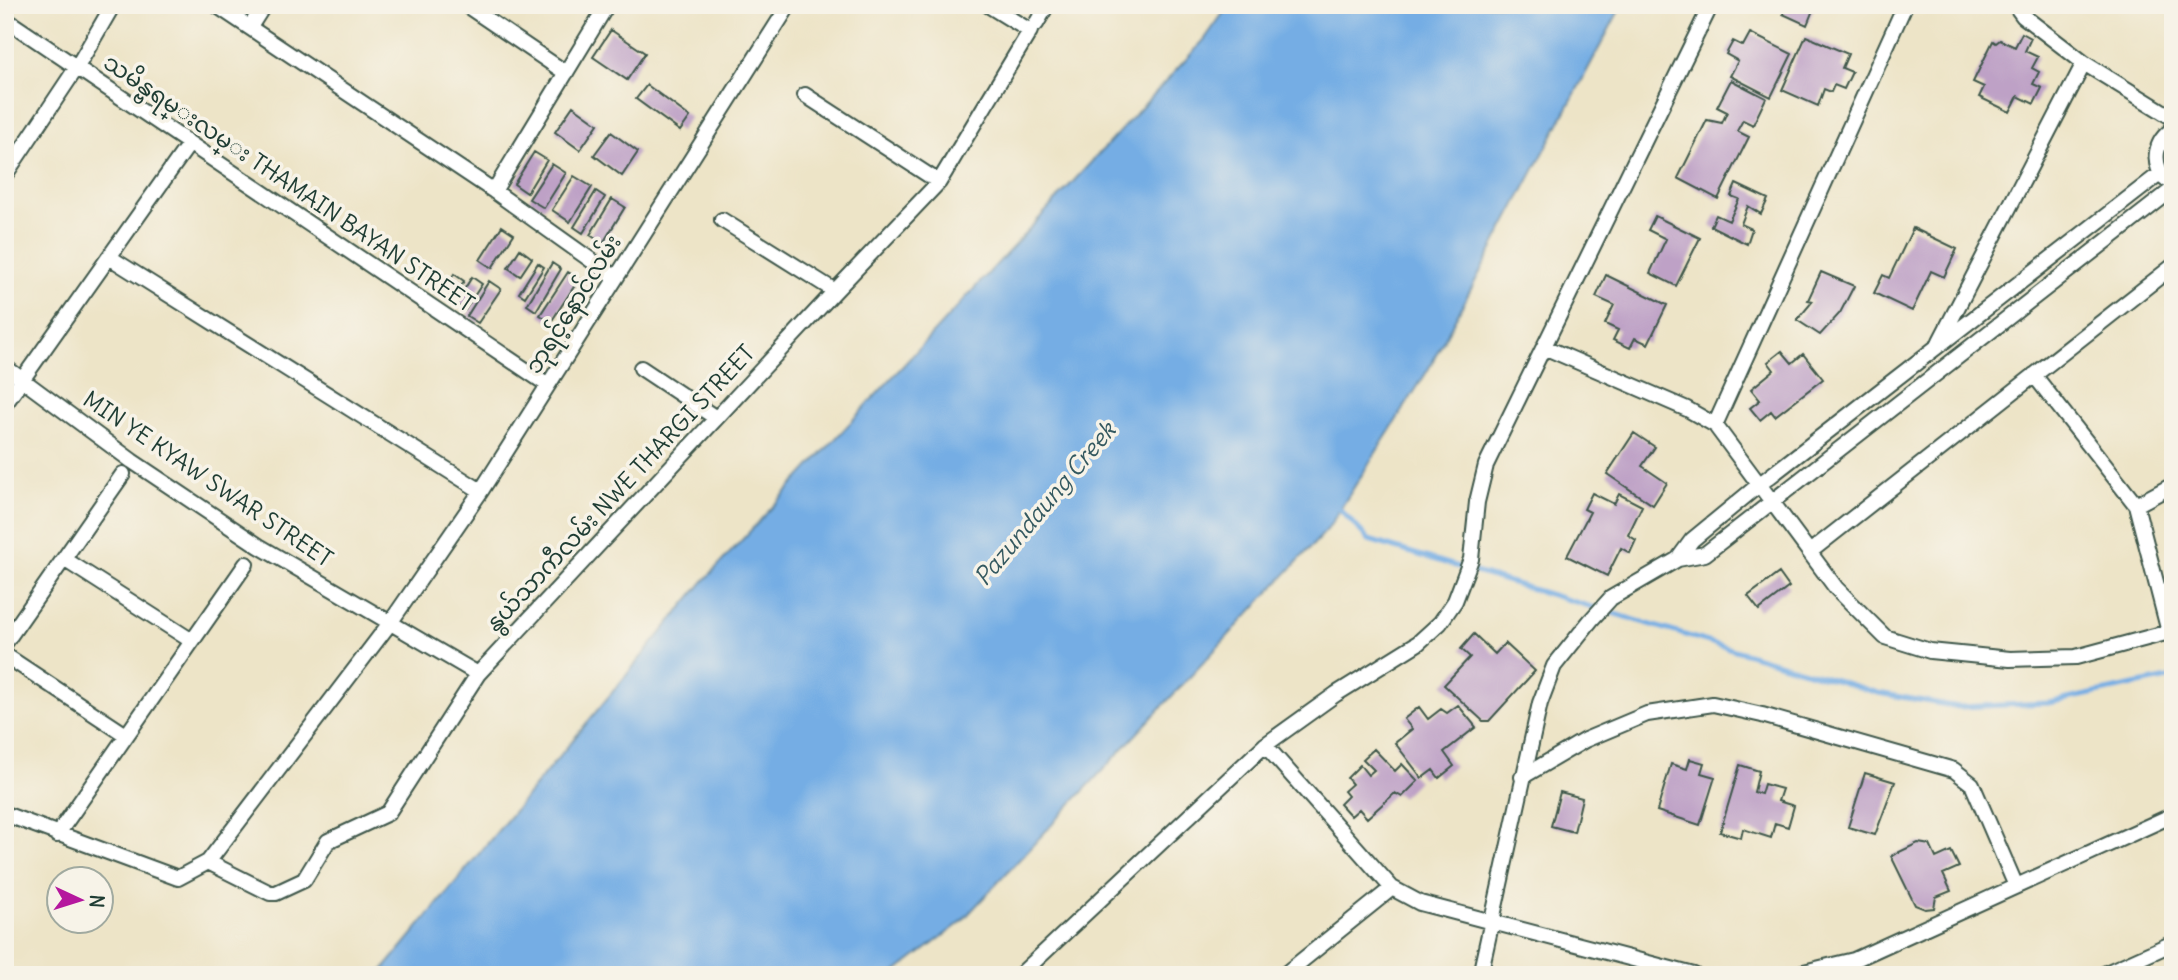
<svg xmlns="http://www.w3.org/2000/svg" width="2178" height="980" viewBox="0 0 2178 980" font-family="Delius,'Noto Sans Myanmar',sans-serif">
<style>
.water{fill:#75ade4;stroke:#4a758c;stroke-width:2}
.lines{fill:none;stroke-linecap:round;stroke-linejoin:round}
.stream{stroke:#75ade4;stroke-width:5}
.building{fill:#bea1c6}
.street-casing{stroke:#3e564a;stroke-width:18}
.street{stroke:#fff;stroke-width:14}
.labels{text-anchor:middle;stroke-width:7;stroke-linejoin:round;paint-order:stroke}
.street-label{font-size:23px;fill:#1f3d34;stroke:#f7f3e8}
.water-label{font-size:24px;font-style:italic;fill:#345960;stroke:#f7f3e8}
</style>
<rect width="100%" height="100%" fill="#f7f3e8"/>
<filter id="ink" filterUnits="userSpaceOnUse"><feTurbulence type="fractalNoise" baseFrequency=".0143" numOctaves="2"/><feDisplacementMap in="SourceGraphic" scale="14" xChannelSelector="R" yChannelSelector="G"/><feConvolveMatrix kernelMatrix="1 2 1 2 8 2 1 2 1" color-interpolation-filters="sRGB"/></filter>
<filter id="wash" filterUnits="userSpaceOnUse"><feTurbulence type="fractalNoise" baseFrequency=".00686" numOctaves="4" result="noise"/><feDisplacementMap in="SourceGraphic" scale="28" xChannelSelector="R" yChannelSelector="G"/><feGaussianBlur stdDeviation="1.57" result="paint"/><feColorMatrix in="noise" values="0 0 0 0 0 0 0 0 0 0 0 0 0 0 0 0 0 1.4 0 .05"/><feComposite in="paint" operator="in"/></filter>
<g filter="url(#wash)">
<rect width="100%" height="100%" fill="#ede4c7"/>
<path class="water" d="M 1229,5 L 1622,5 L 1428,370 L 1327,530 L 960,923 L 892,975 L 379,975 L 704,581 L 1204,40 Z"/>
<g class="lines">
<path class="stream" d="M 1336,505 L 1369,540 L 1878,693 L 1959,707 L 2048,703 L 2173,677"/>
</g>
<g id="blocks">
<path class="building" d="M 1787,5 L 1815,5 L 1807,25 L 1783,14 Z
M 611,30 L 645,53 L 627,80 L 593,57 Z
M 1750,33 L 1792,54 L 1771,97 L 1730,76 L 1738,61 L 1726,54 L 1733,41 L 1743,46 Z
M 2022,33 L 2031,38 L 2025,51 L 2038,57 L 2032,68 L 2039,72 L 2033,84 L 2042,88 L 2034,104 L 2018,96 L 2010,112 L 1979,97 L 1984,87 L 1973,82 L 1993,41 L 1996,43 L 2000,40 L 2015,47 Z
M 1806,36 L 1848,54 L 1842,68 L 1852,72 L 1844,89 L 1834,85 L 1831,92 L 1824,89 L 1818,106 L 1782,90 Z
M 1731,80 L 1766,98 L 1753,125 L 1743,120 L 1737,131 L 1749,137 L 1718,199 L 1678,178 L 1707,120 L 1722,123 L 1727,112 L 1717,107 Z
M 647,85 L 690,117 L 680,131 L 636,99 Z
M 573,106 L 598,124 L 580,150 L 555,132 Z
M 611,132 L 638,152 L 622,176 L 594,155 Z
M 534,152 L 547,160 L 527,193 L 514,184 Z
M 552,164 L 566,173 L 544,208 L 529,199 Z
M 574,176 L 592,187 L 570,222 L 552,210 Z
M 1736,184 L 1768,199 L 1761,214 L 1748,206 L 1741,224 L 1752,229 L 1747,244 L 1711,226 L 1716,215 L 1729,221 L 1739,199 L 1731,196 Z
M 596,191 L 605,197 L 583,233 L 574,227 Z
M 612,199 L 625,207 L 603,243 L 590,235 Z
M 1655,216 L 1700,238 L 1676,286 L 1650,273 L 1666,239 L 1648,230 Z
M 502,226 L 514,234 L 492,268 L 480,260 Z
M 1913,228 L 1957,249 L 1944,277 L 1931,271 L 1912,311 L 1874,293 L 1883,275 L 1889,278 Z
M 520,249 L 532,258 L 520,276 L 508,268 Z
M 538,263 L 544,267 L 525,297 L 519,293 Z
M 552,263 L 561,269 L 536,311 L 527,305 Z
M 568,272 L 579,279 L 551,322 L 540,315 Z
M 1821,272 L 1854,286 L 1840,313 L 1820,335 L 1797,320 L 1813,301 L 1808,300 Z
M 454,274 L 464,281 L 453,298 L 443,292 Z
M 1606,275 L 1667,305 L 1648,344 L 1635,338 L 1630,348 L 1613,340 L 1618,330 L 1605,324 L 1614,305 L 1596,297 Z
M 472,277 L 482,284 L 465,310 L 455,304 Z
M 489,281 L 501,289 L 478,323 L 467,316 Z
M 1782,351 L 1792,363 L 1803,354 L 1823,379 L 1775,416 L 1771,411 L 1760,420 L 1750,408 L 1760,400 L 1751,389 L 1774,370 L 1768,362 Z
M 1634,433 L 1655,447 L 1642,466 L 1667,483 L 1653,505 L 1607,474 Z
M 1592,493 L 1614,504 L 1619,494 L 1642,506 L 1628,535 L 1636,540 L 1630,553 L 1621,548 L 1607,576 L 1567,556 L 1590,512 L 1584,509 Z
M 1779,573 L 1789,587 L 1759,610 L 1748,596 Z
M 1474,634 L 1495,654 L 1505,643 L 1535,671 L 1489,721 L 1483,721 L 1444,685 L 1470,657 L 1461,649 Z
M 1458,705 L 1476,727 L 1444,752 L 1454,766 L 1439,778 L 1433,770 L 1422,778 L 1395,743 L 1412,729 L 1404,719 L 1419,707 L 1428,719 L 1441,709 L 1447,713 Z
M 1374,749 L 1395,771 L 1402,764 L 1418,781 L 1402,797 L 1395,793 L 1367,818 L 1359,809 L 1351,816 L 1340,804 L 1348,796 L 1344,791 L 1352,784 L 1347,778 L 1360,765 L 1368,775 L 1374,770 L 1363,759 Z
M 1690,759 L 1704,763 L 1701,773 L 1715,777 L 1700,825 L 1657,811 L 1671,764 L 1687,769 Z
M 1740,765 L 1759,771 L 1754,792 L 1761,794 L 1764,784 L 1782,789 L 1778,801 L 1794,806 L 1788,827 L 1775,823 L 1771,838 L 1743,829 L 1741,838 L 1720,832 Z
M 1865,773 L 1895,782 L 1875,835 L 1848,827 Z
M 1560,792 L 1582,798 L 1574,832 L 1551,826 Z
M 1918,843 L 1930,845 L 1936,858 L 1951,851 L 1959,867 L 1943,874 L 1951,891 L 1936,897 L 1934,908 L 1925,909 L 1915,905 L 1891,856 Z"/>
</g>
</g>
<g filter="url(#ink)">
<use href="#blocks" fill-opacity="0" stroke="#3e564a" stroke-width="2"/>
<g class="lines">
<g class="street-casing">
<path id="street" d="M 216,5 L 494,191 L 616,278
M 466,5 L 566,73
M 2015,5 L 2023,16 L 2084,63 L 2173,118
M 5,19 L 548,385
M 1036,24 L 1047,5
M 250,27 L 264,5
M 805,95 L 939,182
M 5,175 L 77,67 L 113,5
M 2165,179 C 2151,162 2155,141 2173,129
M 494,191 L 607,5
M 722,220 L 835,291
M 109,257 L 481,491
M 1940,341 L 2084,63
M 1544,347 L 1687,409 L 1715,425 L 1836,588 L 1885,637 L 1930,651 L 2010,659 L 2076,657 L 2173,631
M 5,367 L 132,461 L 259,546 L 478,674
M 641,368 L 716,418
M 2034,375 L 2136,505 L 2169,632
M 5,404 L 189,144
M 1715,425 L 1905,5
M 2136,505 L 2173,485
M 1811,551 L 2173,266
M 64,559 L 192,641
M 1678,559 L 1692,540 L 1760,484 L 2161,173
M 5,643 L 123,474
M 5,655 L 126,735
M 1265,745 L 1392,888 L 1420,903 L 1694,975
M 1522,777 L 1585,740 L 1647,714 L 1713,704 L 1762,715 L 1954,770 L 1972,784 L 2016,886
M 5,814 L 178,878 L 208,862 L 390,623 L 481,491 L 789,5
M 57,835 L 246,564
M 208,862 L 270,893 L 276,893 L 304,880 L 328,841 L 388,813 L 478,674 L 835,291 L 939,182 L 1030,31 L 988,5
M 1020,975 L 1265,745 L 1336,694 L 1418,643 L 1440,623 L 1455,601 L 1471,559 L 1477,502 L 1486,465 L 1711,5
M 1284,975 L 1392,888
M 1480,975 L 1540,703 L 1554,666 L 1591,620 L 1611,598 L 1678,559 L 1705,554 L 2173,189
M 1791,975 L 1854,960 L 2173,815
M 2102,975 L 2173,943"/>
</g>
<use href="#street" class="street"/>
</g>
</g>
<g class="labels">
<g class="street-label">
<text transform="translate(289 183) rotate(34)" y="8">သမိန္ဗရမ္းလမ္း THAMAIN BAYAN STREET</text>
<text transform="translate(573 304) rotate(-58)" y="8">ဘုရင့်နောင်လမ်း</text>
<text transform="translate(208 479) rotate(34)" y="8">MIN YE KYAW SWAR STREET</text>
<text transform="translate(620 488) rotate(-47)" y="8">နွယ်သာကီလမ်း NWE THARGI STREET</text>
</g>
<g class="water-label">
<text transform="translate(1045 504) rotate(-50)" y="8">Pazundaung Creek</text>
</g>
</g>
<rect width="2178" height="980" fill="none" stroke="#f7f3e8" stroke-width="28"/>
<g transform="translate(80 900) rotate(94)"><circle r="33" fill="#f7f3e8" stroke="#a1aaa0" stroke-width="2"/>
<path d="M0-5L12 26L0 18L-12 26Z" fill="#b5179e"/>
<text y="-10" font-size="19" font-weight="bold" text-anchor="middle" fill="#1f3d34">N</text>
</g>
</svg>
